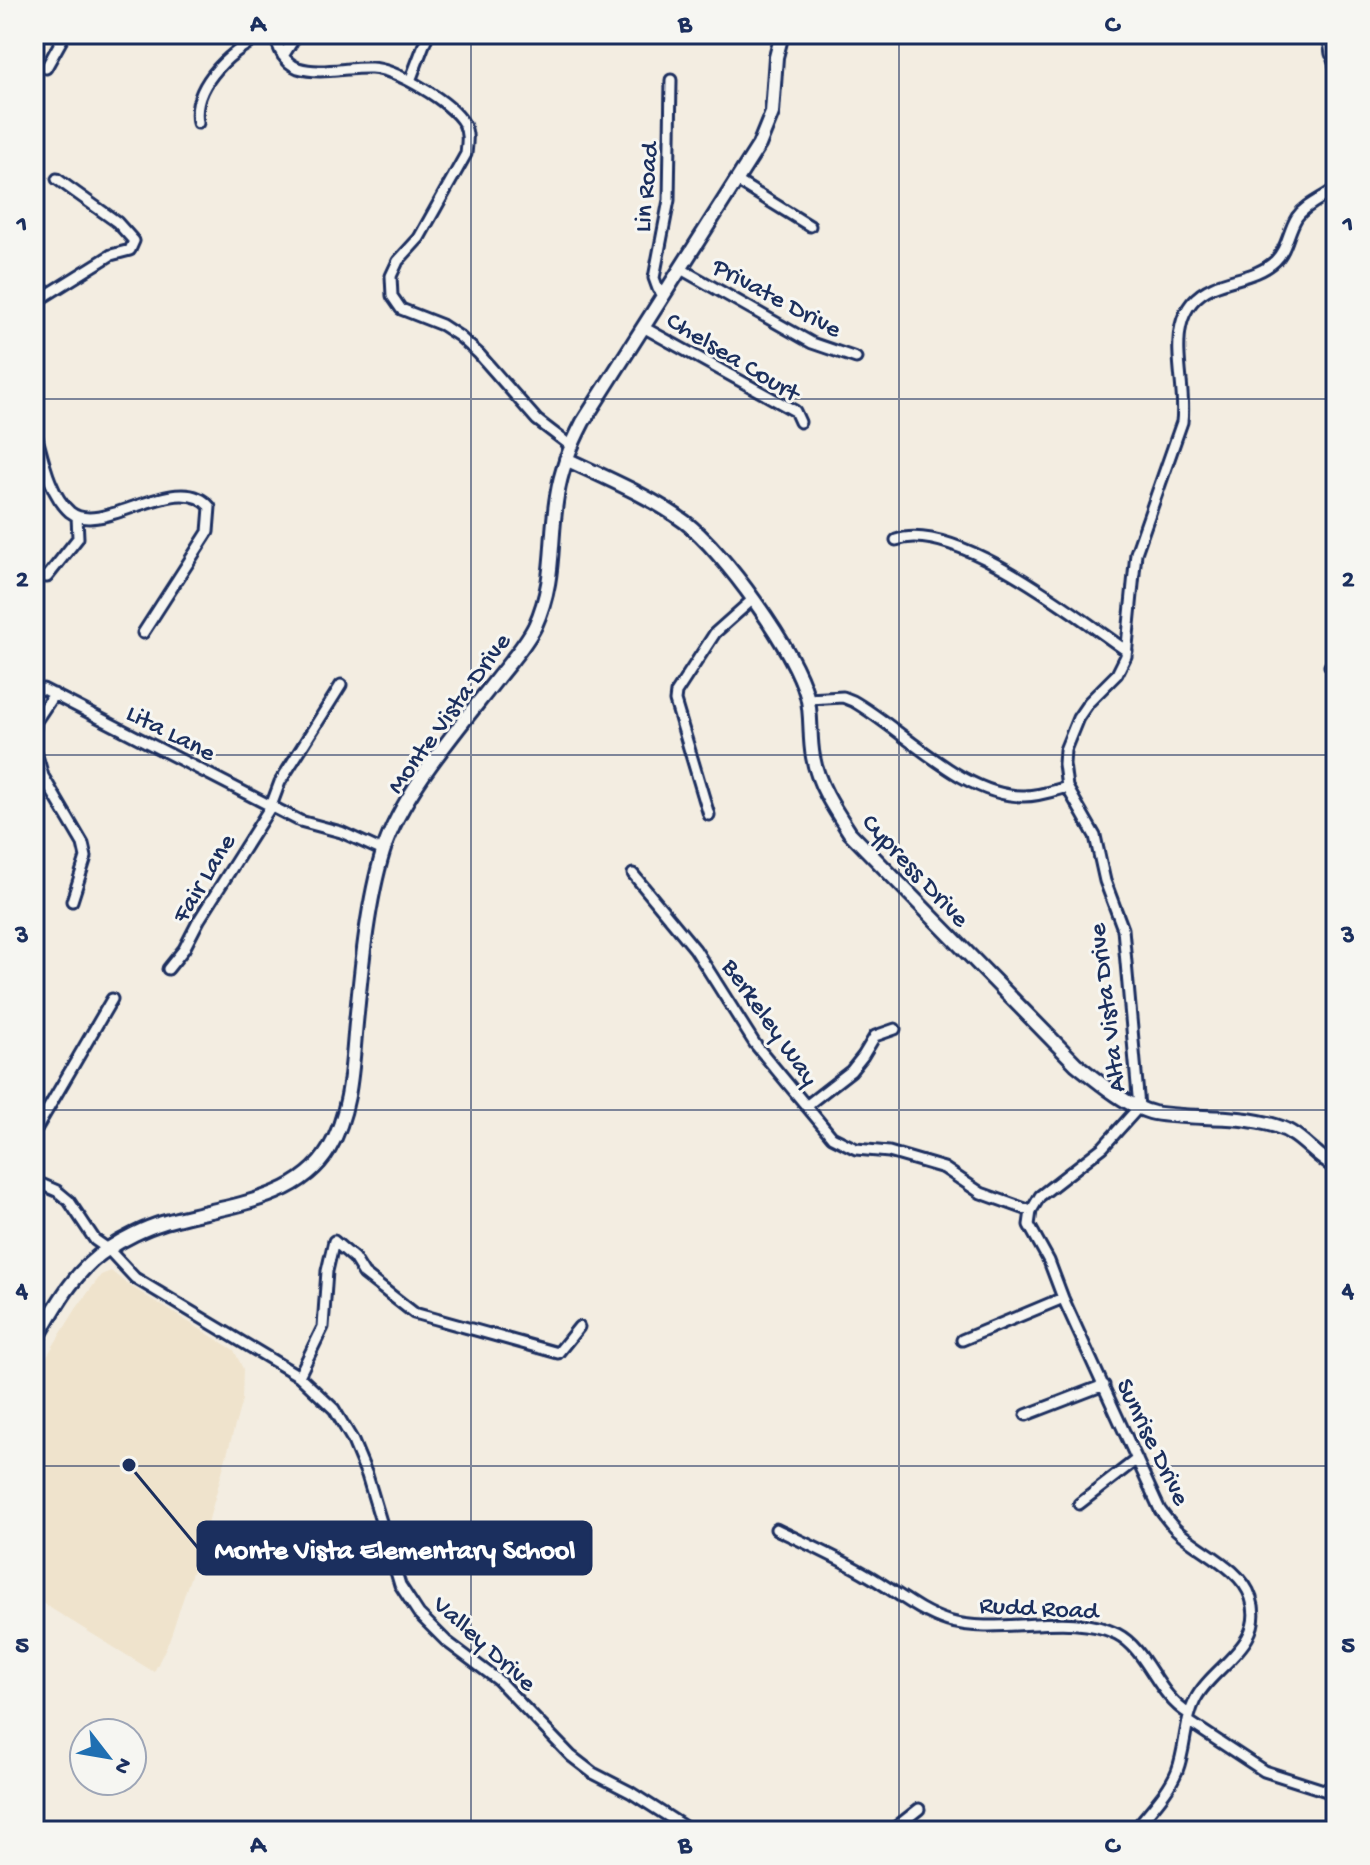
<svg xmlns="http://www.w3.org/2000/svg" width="1370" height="1865" viewBox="0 0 1370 1865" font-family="'Gochi Hand',sans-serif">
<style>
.built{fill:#efe3cc}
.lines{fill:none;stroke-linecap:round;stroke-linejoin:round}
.minor-casing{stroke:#1b2f5e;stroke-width:15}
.major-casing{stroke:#1b2f5e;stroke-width:18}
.minor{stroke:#f6f6f2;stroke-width:9}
.major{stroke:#f6f6f2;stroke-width:12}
.grid{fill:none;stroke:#1b2f5e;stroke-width:2;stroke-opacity:0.55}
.labels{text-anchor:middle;stroke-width:6;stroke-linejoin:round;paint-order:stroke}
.street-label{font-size:26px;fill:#1b2f5e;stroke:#f6f6f2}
.leader{fill:none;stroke:#1b2f5e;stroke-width:3}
.callout-dot{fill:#1b2f5e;stroke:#f6f6f2;stroke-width:3}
.callout{fill:#1b2f5e;stroke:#1b2f5e;stroke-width:3}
.callout-label{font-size:28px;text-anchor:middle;font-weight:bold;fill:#fff}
.neatline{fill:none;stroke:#1b2f5e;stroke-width:3}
.grid-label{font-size:26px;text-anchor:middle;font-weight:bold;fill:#1b2f5e}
</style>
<rect width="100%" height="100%" fill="#f3ede1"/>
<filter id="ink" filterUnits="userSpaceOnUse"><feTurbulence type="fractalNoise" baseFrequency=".0125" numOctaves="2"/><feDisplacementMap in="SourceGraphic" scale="16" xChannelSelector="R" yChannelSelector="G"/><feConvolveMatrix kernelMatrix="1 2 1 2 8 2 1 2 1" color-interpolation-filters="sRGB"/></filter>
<g filter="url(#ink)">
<path class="built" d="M 111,1271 L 127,1284 L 234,1350 L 243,1369 L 242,1400 L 206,1530 L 169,1641 L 154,1672 L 34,1598 L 34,1377 L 76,1309 L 101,1275 Z"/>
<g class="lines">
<g class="minor-casing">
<path id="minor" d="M 275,34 C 278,48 283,62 298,68 C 320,75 348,67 371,68 C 396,69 452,102 464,124 C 469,134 467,144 466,154 L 419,238 L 398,261 L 391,276 L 392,296 L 401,309 L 442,325 L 459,336 L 479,354 L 537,420 L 571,446
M 1328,34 L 1331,54
M 283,56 L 297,34
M 1333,60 L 1336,69
M 46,68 L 65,34
M 410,81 L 428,34
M 198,123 C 191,85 234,46 268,34
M 737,181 L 810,226
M 681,269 L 812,343 L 856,358
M 664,294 L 658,289 L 654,278 L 669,200 L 671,80
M 34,303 L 111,255 L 130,250 L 134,241 L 117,222 L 57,179
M 643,327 L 795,411 L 800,422
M 34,427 C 42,453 48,493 70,512 C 102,538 178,468 210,507 L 208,532 L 143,633
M 896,540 C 955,519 1079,618 1127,651
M 34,575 L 47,577 L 78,538 L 77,516
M 1330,666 L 1336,663
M 43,689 L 300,821 L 341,832 L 383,851
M 808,699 L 843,697 L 853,701 C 904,730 963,797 1024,796 C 1039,796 1053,791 1067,787
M 34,734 L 36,721 L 54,694
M 34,745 L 43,776 L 83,844 L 86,857 L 72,901
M 709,815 L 675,701 L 676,693 L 715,633 L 752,600
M 633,874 L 695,949 L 755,1044 L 832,1137 L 856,1149 L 889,1152 L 944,1168 L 981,1193 L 1031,1211
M 168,969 L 184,949 L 199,920 L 271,806 L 280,782 L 341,685
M 806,1106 L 851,1071 L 863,1056 L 875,1036 L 895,1029
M 34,1133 L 112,999
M 34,1181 L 57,1191 L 69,1201 L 95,1240 L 108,1249 L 135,1278 L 299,1376 L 334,1409 L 352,1439 L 367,1475 L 400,1585 L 419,1614 L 446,1641 L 498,1680 L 571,1756 L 593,1773 L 630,1792 L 691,1831
M 962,1340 L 1063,1298
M 299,1376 L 323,1327 L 327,1271 L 334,1241 L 354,1258 L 364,1274 L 414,1313 L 558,1353 L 579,1327
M 1026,1415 L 1104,1385
M 1079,1504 L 1137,1459
M 776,1529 C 807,1544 839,1558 869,1576 C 895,1591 919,1612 948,1621 C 999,1636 1071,1610 1117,1634 C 1148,1650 1156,1694 1189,1714
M 1188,1721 L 1264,1771 L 1336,1794
M 891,1831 L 919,1809
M 1134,1831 C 1148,1812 1168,1793 1177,1771 C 1186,1748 1184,1722 1195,1700 C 1212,1666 1267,1645 1251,1598 C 1242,1569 1202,1552 1180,1533 C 1172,1527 1166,1518 1160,1510 L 1063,1298 L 1049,1261 L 1029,1225 L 1031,1211 L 1040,1196 L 1103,1147 L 1139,1107 L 1123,929 L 1105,881 L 1095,836 L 1067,787 L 1064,764 L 1065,750 L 1078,718 L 1089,702 L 1117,674 L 1126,656 L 1136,553 L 1182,422 C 1188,378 1157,312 1213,287 C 1233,278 1258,277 1275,261 C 1287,250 1288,231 1297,217 C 1306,204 1324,198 1336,188"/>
</g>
<g class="major-casing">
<path id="major" d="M 566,459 C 606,478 650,496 685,522 C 724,552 794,649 807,696 C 812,715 809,737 813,757 C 818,785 835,810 850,833 L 1076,1064 C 1096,1080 1129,1108 1154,1113 C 1194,1120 1233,1113 1276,1126 C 1301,1133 1314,1156 1336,1167
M 34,1344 C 54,1310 73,1271 108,1249 C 123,1239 145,1228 162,1223 C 217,1206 297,1204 329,1149 C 353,1109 352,1058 357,1013 C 362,962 368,901 383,852 C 401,794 458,729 496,680 C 509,663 525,646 535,626 C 556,580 549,544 557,496 C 561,470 571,445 583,422 L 759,145 L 772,113 L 776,57 L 782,34"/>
</g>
<use href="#minor" class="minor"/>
<use href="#major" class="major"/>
</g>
</g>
<path class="grid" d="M 471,34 L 471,1831M 899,34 L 899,1831M 34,399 L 1336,399M 34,755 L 1336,755M 34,1110 L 1336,1110M 34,1466 L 1336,1466"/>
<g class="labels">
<g class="street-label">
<text transform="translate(644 187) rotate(-85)" y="9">Lin Road</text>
<text transform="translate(778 296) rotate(28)" y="9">Private Drive</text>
<text transform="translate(734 355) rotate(31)" y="9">Chelsea Court</text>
<text transform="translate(447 712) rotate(-54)" y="9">Monte Vista Drive</text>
<text transform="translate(172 731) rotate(27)" y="9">Lita Lane</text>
<text transform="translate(917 869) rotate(47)" y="9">Cypress Drive</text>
<text transform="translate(202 877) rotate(-59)" y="9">Fair Lane</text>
<text transform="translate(1105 1008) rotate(-97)" y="9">Alta Vista Drive</text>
<text transform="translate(772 1021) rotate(55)" y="9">Berkeley Way</text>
<text transform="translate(1155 1441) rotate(64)" y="9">Sunrise Drive</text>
<text transform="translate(1039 1606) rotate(3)" y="9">Rudd Road</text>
<text transform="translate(486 1642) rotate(42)" y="9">Valley Drive</text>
</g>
</g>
<path class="leader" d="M129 1465L198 1548"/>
<circle class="callout-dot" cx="129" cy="1465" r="8"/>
<rect class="callout" x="198" y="1522" width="393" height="52" rx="8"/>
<g class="callout-label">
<text x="395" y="1558">Monte Vista Elementary School</text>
</g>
<rect width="1370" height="1865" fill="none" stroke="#f6f6f2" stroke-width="88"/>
<g transform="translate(108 1757) rotate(121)"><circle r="38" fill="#f6f6f2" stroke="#9ea6b7" stroke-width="2"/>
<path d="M0-6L14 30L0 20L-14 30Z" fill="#1f6fb2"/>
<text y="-12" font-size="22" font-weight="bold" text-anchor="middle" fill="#1b2f5e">N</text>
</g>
<rect x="44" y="44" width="1282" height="1777" class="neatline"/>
<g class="grid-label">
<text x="258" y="31">A</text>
<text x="685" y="31">B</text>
<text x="1112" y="31">C</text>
<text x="22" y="231">1</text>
<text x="1348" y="231">1</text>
<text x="22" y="586">2</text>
<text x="1348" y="586">2</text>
<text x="22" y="942">3</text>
<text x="1348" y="942">3</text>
<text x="22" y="1297">4</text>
<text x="1348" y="1297">4</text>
<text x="22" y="1652">5</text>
<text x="1348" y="1652">5</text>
<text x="258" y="1852">A</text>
<text x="685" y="1852">B</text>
<text x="1112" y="1852">C</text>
</g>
</svg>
